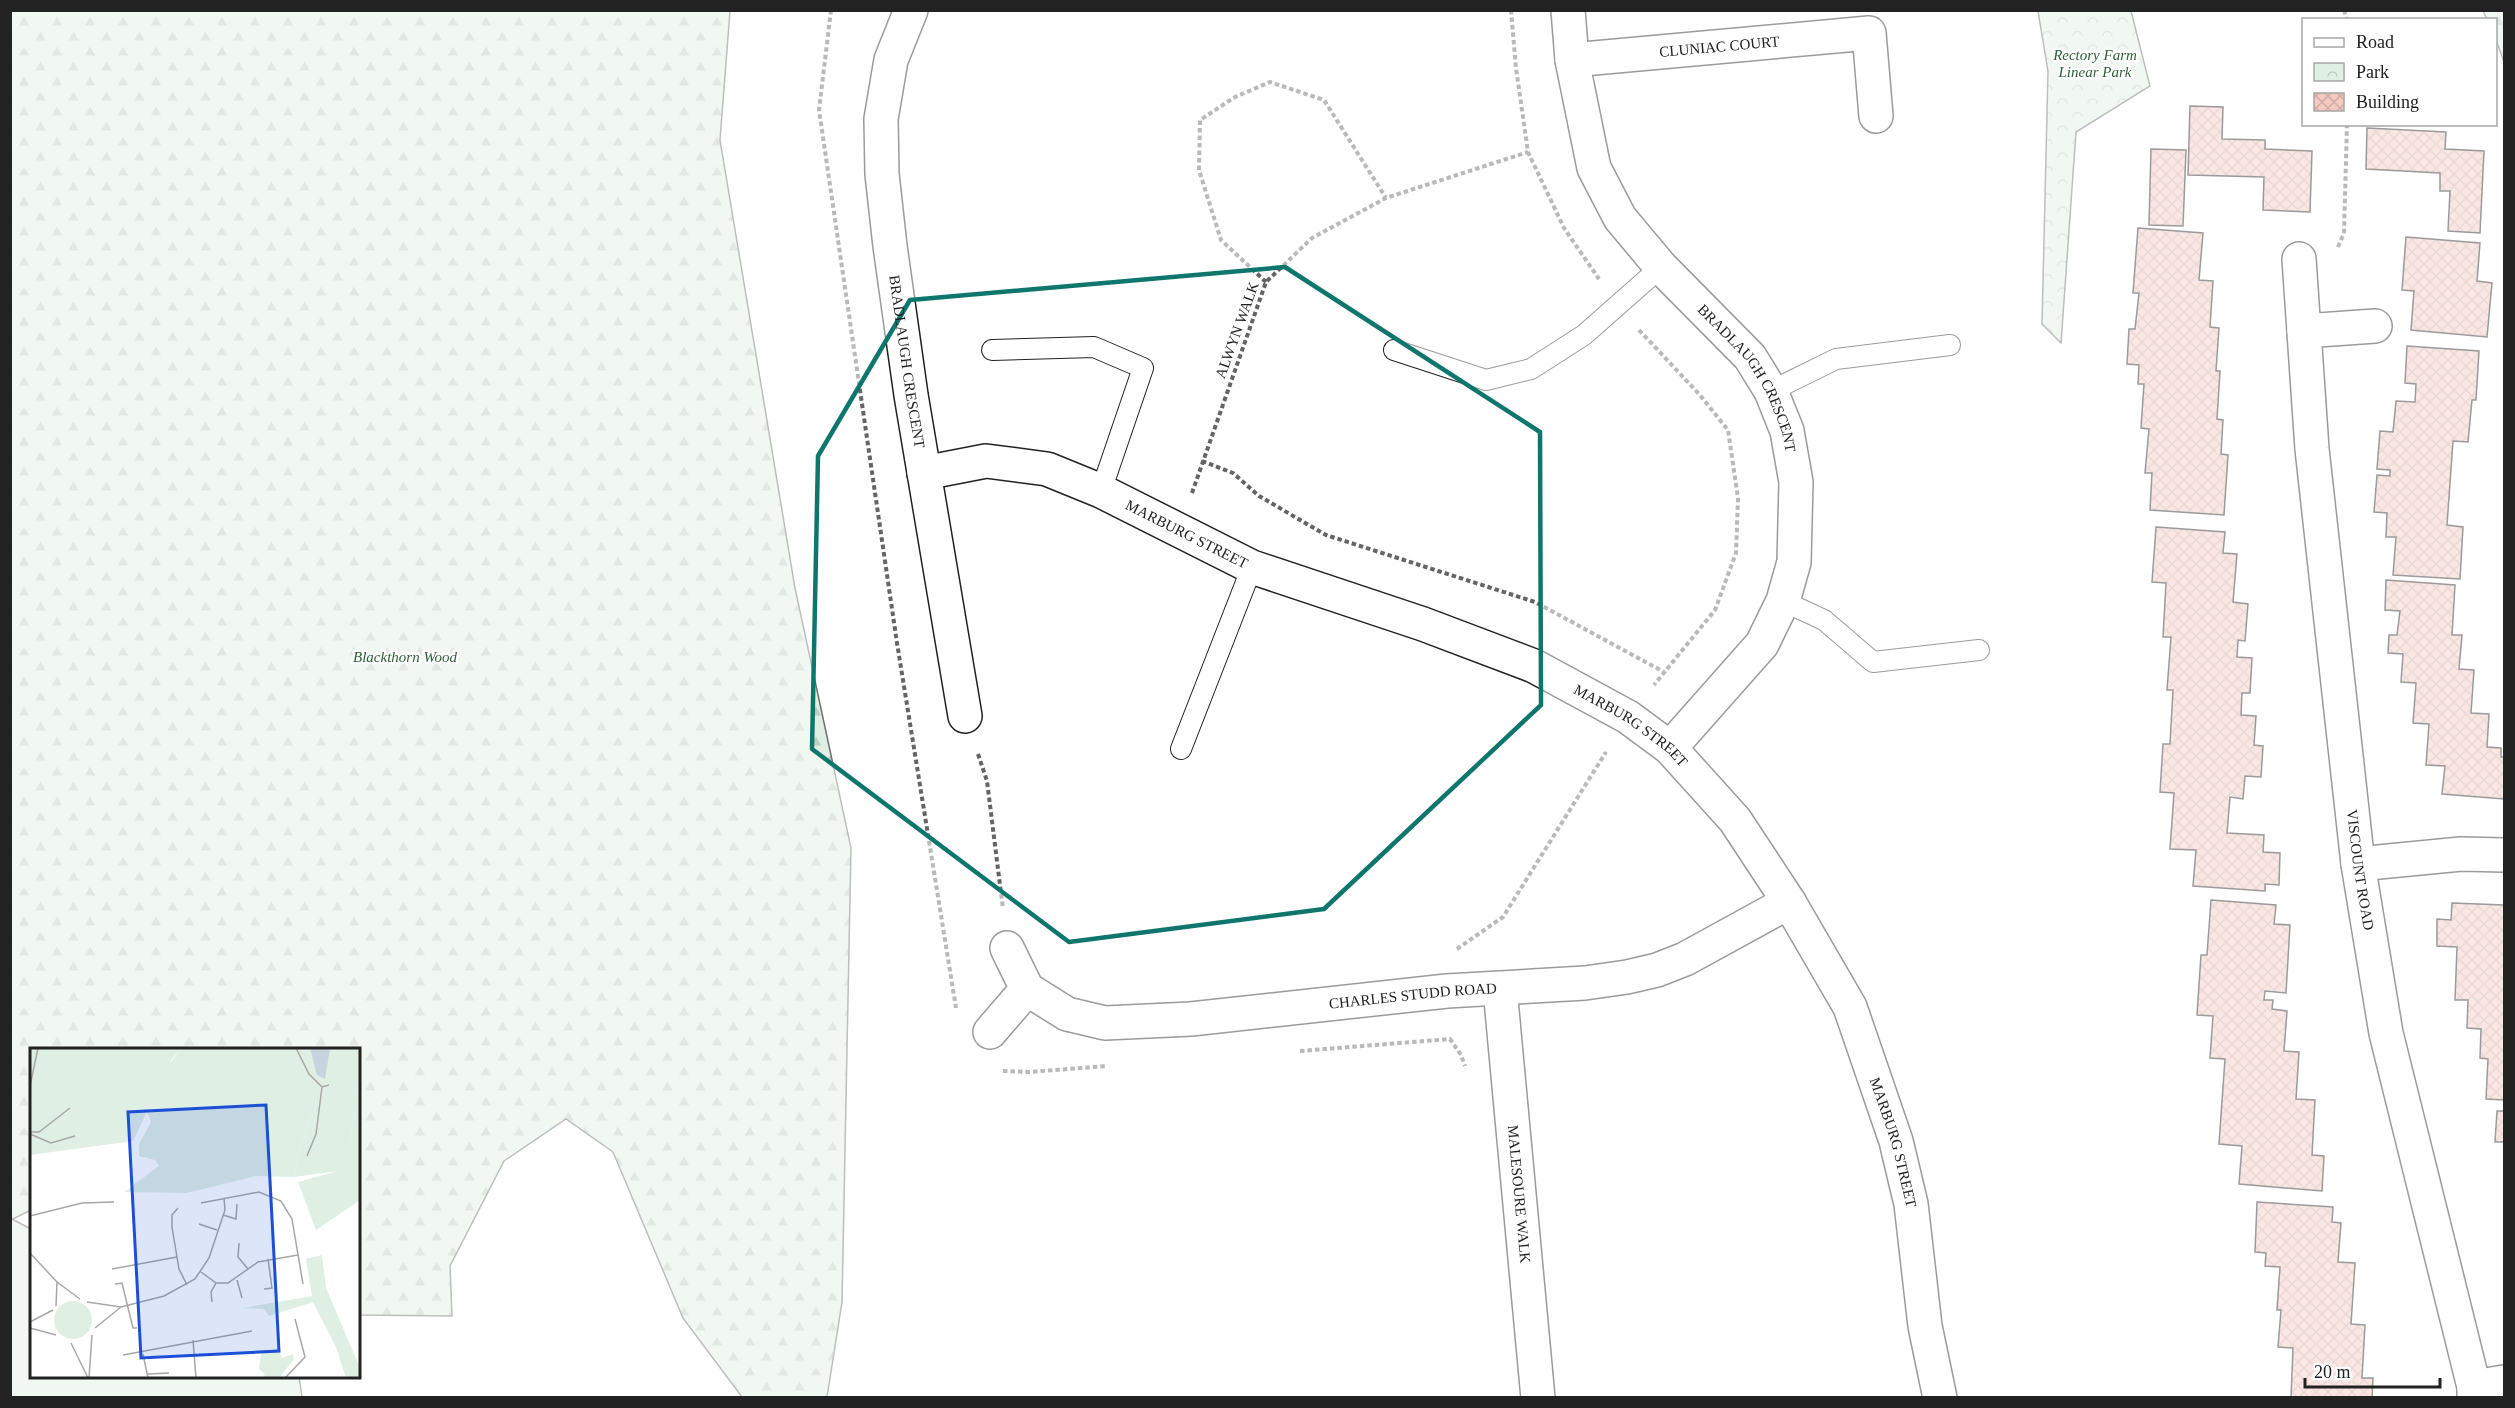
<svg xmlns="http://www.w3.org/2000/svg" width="2515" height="1408" viewBox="0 0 2515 1408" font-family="Georgia,serif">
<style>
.grass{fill:#e0efe3;stroke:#6f6f6f;stroke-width:1.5}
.forest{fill:url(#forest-firs);stroke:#6f6f6f;stroke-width:1.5}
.park{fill:url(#park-crowns);stroke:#6f6f6f;stroke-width:1.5}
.building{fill:url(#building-cross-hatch);stroke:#222;stroke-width:1.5}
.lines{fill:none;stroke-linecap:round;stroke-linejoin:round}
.lane-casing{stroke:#222;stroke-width:22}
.street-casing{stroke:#222;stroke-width:36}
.path{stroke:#646464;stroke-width:4;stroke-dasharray:4.5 3;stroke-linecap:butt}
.lane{stroke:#fff;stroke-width:20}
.street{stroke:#fff;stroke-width:33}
.marked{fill:none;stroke:#0f766e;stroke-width:4.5;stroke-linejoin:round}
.labels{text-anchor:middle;stroke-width:4.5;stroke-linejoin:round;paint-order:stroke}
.street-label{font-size:15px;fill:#222;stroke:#fff}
.park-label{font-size:15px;font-style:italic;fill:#2f5e38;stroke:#fff}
.inset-road{fill:none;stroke:#a7a7a7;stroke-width:1.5}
.view{fill:#1d4ed8;fill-opacity:0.15;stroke:#1d4ed8;stroke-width:3}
.inset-edge{fill:none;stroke:#222;stroke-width:3}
</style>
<defs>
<pattern id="forest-firs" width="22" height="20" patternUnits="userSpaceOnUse" patternTransform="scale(1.5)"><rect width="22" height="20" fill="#e0efe3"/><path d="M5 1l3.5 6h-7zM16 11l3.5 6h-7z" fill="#c0cdc2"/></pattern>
<pattern id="park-crowns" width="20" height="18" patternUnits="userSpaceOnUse" patternTransform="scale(1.5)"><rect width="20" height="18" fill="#e0efe3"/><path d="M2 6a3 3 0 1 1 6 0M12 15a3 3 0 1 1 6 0" fill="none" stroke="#c0cdc2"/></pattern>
<pattern id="building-cross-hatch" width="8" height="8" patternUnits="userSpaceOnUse" patternTransform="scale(1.5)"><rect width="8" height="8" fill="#f3c9c0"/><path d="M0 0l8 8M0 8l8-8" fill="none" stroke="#d0aca5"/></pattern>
</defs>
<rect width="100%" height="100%" fill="#fff"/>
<path class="grass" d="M 10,1218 L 31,1229 L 32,1376 L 299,1377 L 302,1397 L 11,1397 Z"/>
<path class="forest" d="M 10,11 L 730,11 L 720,140 L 795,588 L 851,848 L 842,1302 L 827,1397 L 742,1397 L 683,1318 L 613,1152 L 566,1119 L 504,1161 L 450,1266 L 452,1316 L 359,1315 L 358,1050 L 32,1050 L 31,1210 L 13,1219 L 11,1218 Z
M 2483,11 L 2504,11 L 2504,62 L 2496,40 L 2496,20 L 2487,19 Z"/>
<path class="park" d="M 2038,11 L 2131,11 L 2150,86 L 2076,132 L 2061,343 L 2042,324 L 2048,71 Z"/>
<path class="building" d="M 2190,106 L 2223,107 L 2222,139 L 2265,140 L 2265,149 L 2312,151 L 2310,212 L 2263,210 L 2264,177 L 2188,175 Z
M 2367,128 L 2446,132 L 2445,149 L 2484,151 L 2480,233 L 2448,231 L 2450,191 L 2440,191 L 2440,173 L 2366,169 Z
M 2151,149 L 2186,150 L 2183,226 L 2149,225 Z
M 2138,228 L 2203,233 L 2199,280 L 2213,281 L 2210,327 L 2219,328 L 2216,371 L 2220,371 L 2217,419 L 2223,420 L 2221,454 L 2228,455 L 2224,515 L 2150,510 L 2152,473 L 2145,473 L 2149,429 L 2141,428 L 2144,384 L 2138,384 L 2139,365 L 2127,364 L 2129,329 L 2135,329 L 2139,293 L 2133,293 Z
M 2406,237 L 2480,243 L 2477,281 L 2492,283 L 2487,337 L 2411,330 L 2414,291 L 2402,290 Z
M 2407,346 L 2479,351 L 2476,400 L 2472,400 L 2468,442 L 2453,441 L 2447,525 L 2463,527 L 2460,579 L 2393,575 L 2396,537 L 2386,537 L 2387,513 L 2374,512 L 2377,475 L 2390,476 L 2390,470 L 2377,469 L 2380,431 L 2393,432 L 2396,401 L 2415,402 L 2416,384 L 2405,383 Z
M 2156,527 L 2225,532 L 2223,553 L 2237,554 L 2233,602 L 2248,604 L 2245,641 L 2238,640 L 2237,657 L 2252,658 L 2250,693 L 2242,693 L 2241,715 L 2256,716 L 2254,745 L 2263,746 L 2261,777 L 2245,776 L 2243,799 L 2230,797 L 2227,833 L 2264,835 L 2263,852 L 2280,853 L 2279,885 L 2265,884 L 2265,891 L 2193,886 L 2196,850 L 2170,849 L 2174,793 L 2160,792 L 2163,744 L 2170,744 L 2173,690 L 2167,690 L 2171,637 L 2163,637 L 2166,583 L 2152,582 Z
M 2386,580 L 2455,585 L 2452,635 L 2462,635 L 2459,669 L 2474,670 L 2471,713 L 2489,714 L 2487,747 L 2501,748 L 2501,757 L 2504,757 L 2504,799 L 2442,794 L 2445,766 L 2426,765 L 2429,724 L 2413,723 L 2416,683 L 2401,682 L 2403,654 L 2388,653 L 2389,635 L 2397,635 L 2400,611 L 2385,610 Z
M 2211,900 L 2276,905 L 2274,924 L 2290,925 L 2286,993 L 2265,991 L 2264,1000 L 2273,1000 L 2272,1009 L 2287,1011 L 2284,1051 L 2299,1052 L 2296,1099 L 2315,1100 L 2312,1155 L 2324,1156 L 2322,1191 L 2239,1184 L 2242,1146 L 2219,1144 L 2225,1059 L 2210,1058 L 2213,1016 L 2197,1015 L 2201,955 L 2207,955 Z
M 2452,903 L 2504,905 L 2504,1100 L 2486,1099 L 2488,1059 L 2480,1058 L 2481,1029 L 2467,1028 L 2468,1000 L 2455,1000 L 2457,947 L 2437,946 L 2437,919 L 2451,920 Z
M 2497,1111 L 2504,1111 L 2504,1142 L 2495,1142 Z
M 2257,1202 L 2333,1207 L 2332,1222 L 2341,1223 L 2338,1262 L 2355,1263 L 2351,1324 L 2365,1325 L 2362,1378 L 2373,1378 L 2372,1398 L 2291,1398 L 2293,1348 L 2278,1347 L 2281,1310 L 2277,1310 L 2280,1267 L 2265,1266 L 2266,1253 L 2255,1252 Z"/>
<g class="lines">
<g class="lane-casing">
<path id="lane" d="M 992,350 L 1094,347 L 1143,368 L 1101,491
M 1394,350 L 1486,380 L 1531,369 L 1584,335 L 1661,267
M 1771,391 L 1836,359 L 1950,345
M 1783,601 L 1824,620 L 1873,662 L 1979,650
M 1181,749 L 1252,567"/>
</g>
<g class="street-casing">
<g id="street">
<path id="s1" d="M 911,10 L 891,60 L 881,119 L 882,174 L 890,246 L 911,395 L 965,716"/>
<path id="s2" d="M 1568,10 L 1572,60 L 1594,168 L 1620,218 L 1661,267 L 1750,357 L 1771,391 L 1787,431 L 1796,482 L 1794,562 L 1783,601 L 1762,644 L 1670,748"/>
<path id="s3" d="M 1572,60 L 1869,33 L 1876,116"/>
<path id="s4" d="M 2299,259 L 2312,449 L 2358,864 L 2386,1033 L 2474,1387 L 2474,1398"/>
<path d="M 2304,331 L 2375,326"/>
<path id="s5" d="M 924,473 L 986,461 L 1047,469 L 1101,491 L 1252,567 L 1423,624 L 1534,666 L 1628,717 L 1670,748 L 1735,820 L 1789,902 L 1850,1007 L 1896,1141 L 1911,1204 L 1925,1326 L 1940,1398"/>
<path d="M 2358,864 L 2461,854 L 2504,855"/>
<path id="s6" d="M 1007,948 L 1027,989 L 1067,1014 L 1105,1023 L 1191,1019 L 1447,991 L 1585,983 L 1627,977 L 1657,970 L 1685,959 L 1789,902"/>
<path id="s7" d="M 1500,989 L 1538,1398"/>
<path d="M 990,1032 L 1027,989"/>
<path d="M 2474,1387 L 2504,1382"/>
</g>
</g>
<path class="path" d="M 831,10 L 819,110 L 897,643 L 956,1008
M 1511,10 L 1516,68 L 1528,152 L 1564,228 L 1599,279
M 2344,10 L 2347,20
M 2338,247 L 2344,233 L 2347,124
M 1266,282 L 1221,240 L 1199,170 L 1200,120 L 1235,97 L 1270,82 L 1324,100 L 1386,198
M 1639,330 L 1699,394 L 1728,430 L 1738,498 L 1736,553 L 1715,610 L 1654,685
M 1202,461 L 1233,473 L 1259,496 L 1326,535 L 1535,602 L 1664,672
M 1192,493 L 1266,282 L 1312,238 L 1386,198 L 1528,152
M 978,754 L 987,781 L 1003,909
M 1457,949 L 1503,917 L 1606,752
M 1300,1051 L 1450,1039 L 1461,1055 L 1465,1066
M 1003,1071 L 1029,1072 L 1107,1066"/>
<use href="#lane" class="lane"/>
<use href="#street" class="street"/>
</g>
<path d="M0 0H2515V1408H0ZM 1285,267 L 1540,432 L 1541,705 L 1324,909 L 1069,942 L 812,749 L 818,456 L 910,300 Z" fill="#fff" fill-opacity=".55" fill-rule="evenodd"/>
<path class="marked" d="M 1285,267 L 1540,432 L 1541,705 L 1324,909 L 1069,942 L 812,749 L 818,456 L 910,300 Z"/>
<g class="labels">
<g class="street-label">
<text dy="5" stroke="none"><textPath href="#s3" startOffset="148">CLUNIAC COURT</textPath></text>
<text transform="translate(1237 330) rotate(-70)" y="5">ALWYN WALK</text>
<text dy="5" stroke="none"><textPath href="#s1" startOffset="358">BRADLAUGH CRESCENT</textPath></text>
<text dy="5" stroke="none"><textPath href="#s2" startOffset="424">BRADLAUGH CRESCENT</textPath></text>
<text dy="5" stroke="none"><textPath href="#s5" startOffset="279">MARBURG STREET</textPath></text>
<text dy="5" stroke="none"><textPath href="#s5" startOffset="765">MARBURG STREET</textPath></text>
<text dy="5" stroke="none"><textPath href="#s4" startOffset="614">VISCOUNT ROAD</textPath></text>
<text dy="5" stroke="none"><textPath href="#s6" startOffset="441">CHARLES STUDD ROAD</textPath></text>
<text dy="5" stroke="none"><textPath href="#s5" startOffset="1269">MARBURG STREET</textPath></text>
<text dy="5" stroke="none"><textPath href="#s7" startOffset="206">MALESOURE WALK</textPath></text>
</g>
<g class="park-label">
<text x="2095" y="60">Rectory Farm<tspan x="2095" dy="17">Linear Park</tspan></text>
<text x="405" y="662">Blackthorn Wood</text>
</g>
</g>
<g transform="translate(30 1048)">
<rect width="330" height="330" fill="#fff"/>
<path d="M 0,0 L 152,0 L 141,12 L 103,93 L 0,107 ZM 260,0 L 330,0 L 330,29 L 318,108 L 308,123 L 264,129 L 269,101 L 286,58 ZM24 272a19 19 0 1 1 38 0a19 19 0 1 1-38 0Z" fill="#e0efe3"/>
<path d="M 7,0 L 22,0 L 22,5 L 5,23 L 0,46 ZM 152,0 L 260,0 L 264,5 L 286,58 L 269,101 L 264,129 L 226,128 L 157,145 L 94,144 L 129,118 L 125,112 L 109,108 L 109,96 L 121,74 L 117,64 L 128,29 ZM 330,29 L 330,152 L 286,182 L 268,134 L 308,123 L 318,107 ZM 248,300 L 252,310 L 263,306 L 264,311 L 249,330 L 232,330 L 235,326 L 229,321 L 231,305 Z" fill="#e0efe3"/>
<path d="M 292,207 L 296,240 L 330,320 L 330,330 L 316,330 L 306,299 L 283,254 L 239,268 L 234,261 L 213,260 L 282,248 L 276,211 Z" fill="#e0efe3"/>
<path d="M 280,0 L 300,0 L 295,31 L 287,27 Z" fill="#c7d3dd"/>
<path class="inset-road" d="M 266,0 L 279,26 L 292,39 L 299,37M 0,38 L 8,0M 0,84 L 9,84 L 40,60M 0,86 L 21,95 L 45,88M 277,108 L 286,86 L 292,39M 171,155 L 229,144 L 251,153 L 262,171 L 273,236M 148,160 L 142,167 L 142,179 L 149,221 L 157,237M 193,167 L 206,171 L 207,156M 0,168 L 52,155 L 84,154M 169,176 L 187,182M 209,195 L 208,209 L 218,221M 0,205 L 27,234 L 50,251M 82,221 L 147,209M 171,224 L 186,235 L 198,235 L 228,214 L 268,207M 207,232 L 212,250M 85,236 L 92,235 L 103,280 L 107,280M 234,241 L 242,240 L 238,211M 57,254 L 91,259 L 134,248 L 165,231 L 179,210 L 195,162 L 194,150M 182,254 L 181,244 L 186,235M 26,258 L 27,234M 0,274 L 23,262M 0,280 L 26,287M 65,280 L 91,259M 163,292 L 166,330M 41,295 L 58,330M 113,306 L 118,330M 93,307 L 222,283M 118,326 L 139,325M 59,330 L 62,287M 179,330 L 219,330M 255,330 L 275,309 L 265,271"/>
<path class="view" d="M 236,57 L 249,303 L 111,310 L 98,64 Z"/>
<rect width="330" height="330" class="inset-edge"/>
</g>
<rect width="2515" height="1408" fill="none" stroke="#222222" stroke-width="24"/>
<rect x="2302" y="18" width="195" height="108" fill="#ffffff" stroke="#a7a7a7" stroke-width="1.5"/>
<rect x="2314" y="38" width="30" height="9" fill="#ffffff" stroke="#a7a7a7" stroke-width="1.5"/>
<text x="2356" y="48" font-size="18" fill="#222222">Road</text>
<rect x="2314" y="63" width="30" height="18" fill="url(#park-crowns)" stroke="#a7a7a7" stroke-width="1.5"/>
<text x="2356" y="78" font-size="18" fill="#222222">Park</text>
<rect x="2314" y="93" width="30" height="18" fill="url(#building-cross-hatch)" stroke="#a7a7a7" stroke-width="1.5"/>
<text x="2356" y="108" font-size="18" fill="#222222">Building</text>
<path d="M2305 1378v9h135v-9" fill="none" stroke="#222222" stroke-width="3"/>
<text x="2314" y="1378" font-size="18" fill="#222222" stroke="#ffffff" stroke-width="4.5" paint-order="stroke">20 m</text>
</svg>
